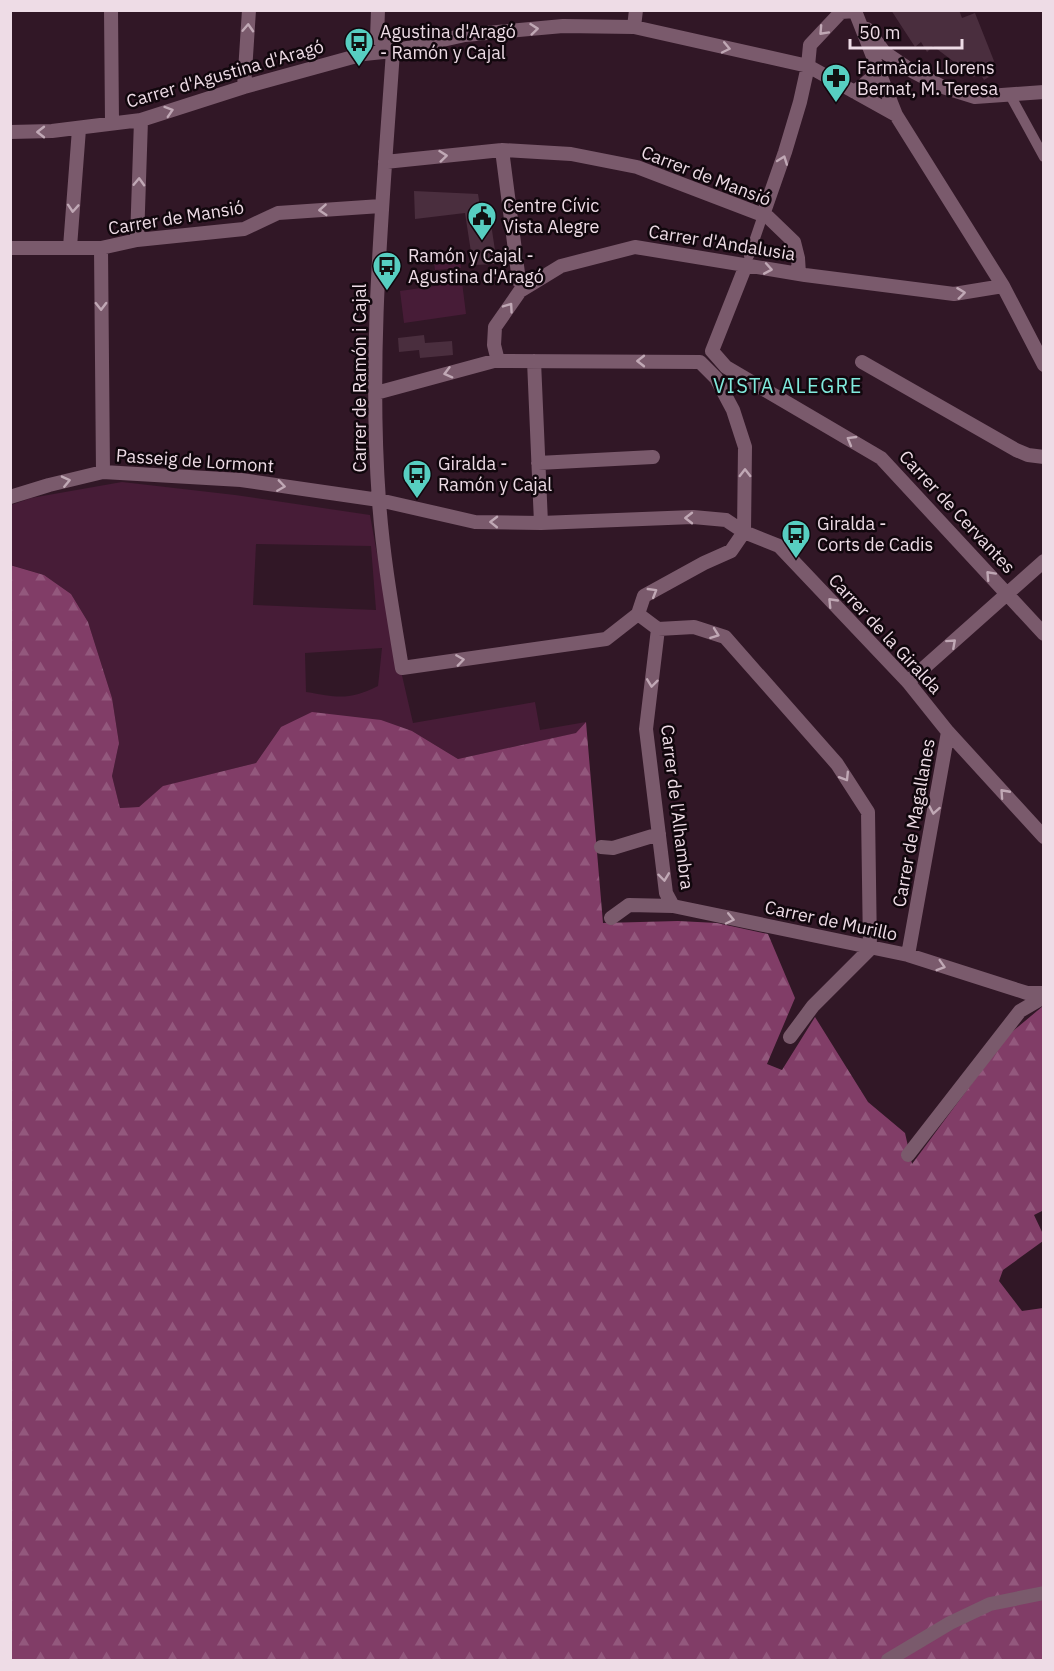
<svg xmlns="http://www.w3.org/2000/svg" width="1054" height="1671" viewBox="0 0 1054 1671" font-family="'IBM Plex Sans',sans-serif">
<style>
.grass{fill:#471c37;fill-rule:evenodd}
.forest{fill:url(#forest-firs)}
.building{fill:#4a2e3e}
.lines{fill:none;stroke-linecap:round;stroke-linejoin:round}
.pedestrian{stroke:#7a5a6c;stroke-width:10}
.minor{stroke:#7a5a6c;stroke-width:14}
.oneway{stroke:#c0a8b5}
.labels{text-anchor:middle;stroke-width:5;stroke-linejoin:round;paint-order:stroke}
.poi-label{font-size:18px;fill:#eedce6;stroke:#11070d;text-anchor:start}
.street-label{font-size:18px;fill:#eedce6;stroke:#11070d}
.neighbourhood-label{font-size:20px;letter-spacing:1.5px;fill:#81eadd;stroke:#11070d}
</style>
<defs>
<pattern id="forest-firs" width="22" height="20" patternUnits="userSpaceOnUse" patternTransform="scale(1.5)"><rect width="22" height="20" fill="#813d67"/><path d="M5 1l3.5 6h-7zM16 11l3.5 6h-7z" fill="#93587d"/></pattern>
</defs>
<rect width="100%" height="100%" fill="#311726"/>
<path class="grass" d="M 460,251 L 461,268 L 435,270 L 433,254 Z
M 462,282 L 466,314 L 404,323 L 400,291 Z
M 122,482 L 235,495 L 370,515 L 388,615 L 413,723 L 535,702 L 540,730 L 586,722 L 577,733 L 458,759 L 412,731 L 281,727 L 256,763 L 164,786 L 139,807 L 120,808 L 112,776 L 119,743 L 112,698 L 88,622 L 71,594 L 44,575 L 11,565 L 11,505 L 31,498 ZM 256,544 L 371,546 L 376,610 L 253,605 ZM 382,648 L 378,686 C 348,701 337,697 306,692 L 305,653 Z"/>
<path class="forest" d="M 10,565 L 44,575 L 71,594 L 88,622 L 112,698 L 119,743 L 112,776 L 120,808 L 139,807 L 163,786 L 256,763 L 281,727 L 312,712 L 381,720 L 412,731 L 458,759 L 576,733 L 586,722 L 603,923 L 678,921 L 717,923 L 768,934 L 795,998 L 767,1064 L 782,1070 L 815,1017 L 868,1102 L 905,1133 L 912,1164 L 1007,1036 L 1043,1006 L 1044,1210 L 1034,1215 L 1043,1234 L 1043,1241 L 1003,1270 L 999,1281 L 1022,1311 L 1043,1308 L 1043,1660 L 11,1660 Z"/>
<path class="building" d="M 891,10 L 959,10 L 962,18 L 975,13 L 994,61 L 990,66 L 994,74 L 984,80 L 980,73 L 974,77 L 933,46 L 927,52 L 921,42 L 915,47 Z
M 414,191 L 478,194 L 481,212 L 489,210 L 497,264 L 473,265 L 465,213 L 415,219 Z
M 424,335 L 425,343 L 452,341 L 453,355 L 420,358 L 419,350 L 399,352 L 398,338 Z"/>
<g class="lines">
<path class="pedestrian" d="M 1010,95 L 1044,157
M 749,256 L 763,215"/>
<path class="minor" d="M 111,10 L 112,122
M 378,10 L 377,38 L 393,51
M 855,11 L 896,115 L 1003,286 L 1044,365
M 634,27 L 636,10
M 867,29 L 884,52 L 912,71 L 943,87 L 975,97 L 1044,92
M 244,87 L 249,10
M 855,92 L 879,72
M 10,132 L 52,131 L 141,120 L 244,87 L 364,54 L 393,51 L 465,35 L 563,26 L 634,27 L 808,66 L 896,115
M 502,150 L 519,281
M 385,162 L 502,150 L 571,154 L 637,167 L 768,217 L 794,242 L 798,258 L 799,274
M 763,215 L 785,152 L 800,102 L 808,66 L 810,45 L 841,12 L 855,11
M 137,240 L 141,120
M 70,247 L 79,129
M 10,248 L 101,248 L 137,240 L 244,229 L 278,213 L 381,206
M 101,248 L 103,472
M 746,265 L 712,351 L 726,367 L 881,458 L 1044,634
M 498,361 L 494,345 L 495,327 L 520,291 L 561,266 L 635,247 L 805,275 L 954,294 L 1003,286
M 534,361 L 541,523
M 862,362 L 1016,450 L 1028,455 L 1044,457
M 376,393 L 494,361 L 700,362 L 716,378 L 733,410 L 745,447 L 744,532 L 731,551 L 704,563 L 644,596 L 638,614 L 606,639 L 402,668 C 393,613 383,558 379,501 C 368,351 383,201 393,51
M 538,463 L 653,457
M 10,497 L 49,485 L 103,472 L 241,480 L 379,500 L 475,522 L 541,523 L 693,517 L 726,520 L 744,532 L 779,546 L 908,682 L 948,732 L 1044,837
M 638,614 L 658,629 L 646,729 L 666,893 L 673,906
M 658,629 L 694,627 L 725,637 L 837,764 L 868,812 L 870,949 L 813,1006 L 790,1037
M 908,682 L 1044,561
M 601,847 L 613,848 L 659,834
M 611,918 L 629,905 L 673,906 L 908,955 L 1027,993 L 1044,993
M 908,955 L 948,732
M 908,1155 L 1020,1011 L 1044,997
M 888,1660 L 950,1623 L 990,1604 L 1044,1593"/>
</g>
<defs><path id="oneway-chevron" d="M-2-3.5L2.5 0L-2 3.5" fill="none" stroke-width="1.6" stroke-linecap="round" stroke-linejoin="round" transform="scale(1.5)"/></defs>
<g class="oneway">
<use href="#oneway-chevron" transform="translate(248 28) rotate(-87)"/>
<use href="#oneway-chevron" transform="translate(534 29) rotate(-6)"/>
<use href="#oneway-chevron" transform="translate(823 31) rotate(133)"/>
<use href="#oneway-chevron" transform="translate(726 48) rotate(12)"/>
<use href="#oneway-chevron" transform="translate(169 111) rotate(-18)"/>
<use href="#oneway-chevron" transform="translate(41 132) rotate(180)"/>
<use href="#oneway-chevron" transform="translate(443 156) rotate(-6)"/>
<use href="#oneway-chevron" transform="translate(783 160) rotate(-70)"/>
<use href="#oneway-chevron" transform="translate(139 182) rotate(-88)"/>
<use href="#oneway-chevron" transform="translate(73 208) rotate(94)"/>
<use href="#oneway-chevron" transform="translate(323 210) rotate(176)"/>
<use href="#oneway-chevron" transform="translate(768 269) rotate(10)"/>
<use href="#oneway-chevron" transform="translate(961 293) rotate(-7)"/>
<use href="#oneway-chevron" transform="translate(101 306) rotate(89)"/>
<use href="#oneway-chevron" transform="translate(509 307) rotate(-55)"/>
<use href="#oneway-chevron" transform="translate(641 361) rotate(-180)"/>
<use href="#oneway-chevron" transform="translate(448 373) rotate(165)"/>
<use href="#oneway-chevron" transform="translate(851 440) rotate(-150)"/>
<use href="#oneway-chevron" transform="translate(745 473) rotate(-90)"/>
<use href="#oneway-chevron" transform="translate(66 481) rotate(-13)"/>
<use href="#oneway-chevron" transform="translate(281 486) rotate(8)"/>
<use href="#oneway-chevron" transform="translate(689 518) rotate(180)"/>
<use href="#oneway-chevron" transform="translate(494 522) rotate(-179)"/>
<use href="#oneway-chevron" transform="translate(990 575) rotate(-133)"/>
<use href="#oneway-chevron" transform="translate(653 592) rotate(-31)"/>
<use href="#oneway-chevron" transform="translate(832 602) rotate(-134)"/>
<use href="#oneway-chevron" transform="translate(715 634) rotate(20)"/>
<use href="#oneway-chevron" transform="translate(952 643) rotate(-42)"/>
<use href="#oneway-chevron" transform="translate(460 660) rotate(-8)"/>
<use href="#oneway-chevron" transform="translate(652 683) rotate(97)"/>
<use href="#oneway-chevron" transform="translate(845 777) rotate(58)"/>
<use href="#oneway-chevron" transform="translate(1004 793) rotate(-132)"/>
<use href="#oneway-chevron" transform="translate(934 810) rotate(100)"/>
<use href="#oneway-chevron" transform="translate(664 877) rotate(83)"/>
<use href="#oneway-chevron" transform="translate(730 919) rotate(12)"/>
<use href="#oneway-chevron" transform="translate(941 966) rotate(17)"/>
</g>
<defs>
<g id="bus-pin" transform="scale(1.5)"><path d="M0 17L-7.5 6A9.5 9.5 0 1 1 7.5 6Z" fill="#57cec1" stroke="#11070d"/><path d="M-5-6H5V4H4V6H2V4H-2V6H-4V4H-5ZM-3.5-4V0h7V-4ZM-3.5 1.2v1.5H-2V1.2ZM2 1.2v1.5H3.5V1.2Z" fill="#111"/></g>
<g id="pharmacy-pin" transform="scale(1.5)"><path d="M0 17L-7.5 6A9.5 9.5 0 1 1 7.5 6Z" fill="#57cec1" stroke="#11070d"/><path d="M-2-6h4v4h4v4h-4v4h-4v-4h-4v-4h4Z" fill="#111"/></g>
<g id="civic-pin" transform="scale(1.5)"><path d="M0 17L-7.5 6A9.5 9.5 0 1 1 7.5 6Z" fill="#57cec1" stroke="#11070d"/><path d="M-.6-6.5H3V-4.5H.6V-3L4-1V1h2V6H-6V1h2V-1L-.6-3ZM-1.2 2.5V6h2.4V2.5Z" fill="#111"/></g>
</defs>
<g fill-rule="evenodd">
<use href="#bus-pin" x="359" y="42"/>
<use href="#pharmacy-pin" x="836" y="78"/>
<use href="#civic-pin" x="482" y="216"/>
<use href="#bus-pin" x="387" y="266"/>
<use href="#bus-pin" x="417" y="474"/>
<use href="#bus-pin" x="796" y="534"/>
</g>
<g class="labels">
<g class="poi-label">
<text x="380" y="38">Agustina d'Aragó<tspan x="380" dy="21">- Ramón y Cajal</tspan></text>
<text x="857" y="74">Farmàcia Llorens<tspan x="857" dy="21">Bernat, M. Teresa</tspan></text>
<text x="503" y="212">Centre Cívic<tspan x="503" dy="21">Vista Alegre</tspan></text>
<text x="408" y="262">Ramón y Cajal -<tspan x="408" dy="21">Agustina d'Aragó</tspan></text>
<text x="438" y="470">Giralda -<tspan x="438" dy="21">Ramón y Cajal</tspan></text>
<text x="817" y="530">Giralda -<tspan x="817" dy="21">Corts de Cadis</tspan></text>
</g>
<g class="street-label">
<text transform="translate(225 74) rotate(-16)" y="6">Carrer d'Agustina d'Aragó</text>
<text transform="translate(706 176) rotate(21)" y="6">Carrer de Mansió</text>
<text transform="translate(176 218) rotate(-9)" y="6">Carrer de Mansió</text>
<text transform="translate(722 243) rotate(9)" y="6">Carrer d'Andalusia</text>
<text transform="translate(360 378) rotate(-90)" y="6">Carrer de Ramón i Cajal</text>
<text transform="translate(195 461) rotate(4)" y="6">Passeig de Lormont</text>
<text transform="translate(957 512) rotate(47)" y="6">Carrer de Cervantes</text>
<text transform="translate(885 634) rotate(47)" y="6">Carrer de la Giralda</text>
<text transform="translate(677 807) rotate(83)" y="6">Carrer de l'Alhambra</text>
<text transform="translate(914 823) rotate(-80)" y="6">Carrer de Magallanes</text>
<text transform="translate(831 921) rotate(12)" y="6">Carrer de Murillo</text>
</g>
<g class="neighbourhood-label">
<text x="788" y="393">VISTA ALEGRE</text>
</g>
</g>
<rect width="1054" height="1671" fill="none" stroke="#eedce6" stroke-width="24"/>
<path d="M850 39v9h112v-9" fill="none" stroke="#eedce6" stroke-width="3"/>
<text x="859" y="39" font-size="18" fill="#eedce6" stroke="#11070d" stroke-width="4.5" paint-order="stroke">50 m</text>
</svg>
